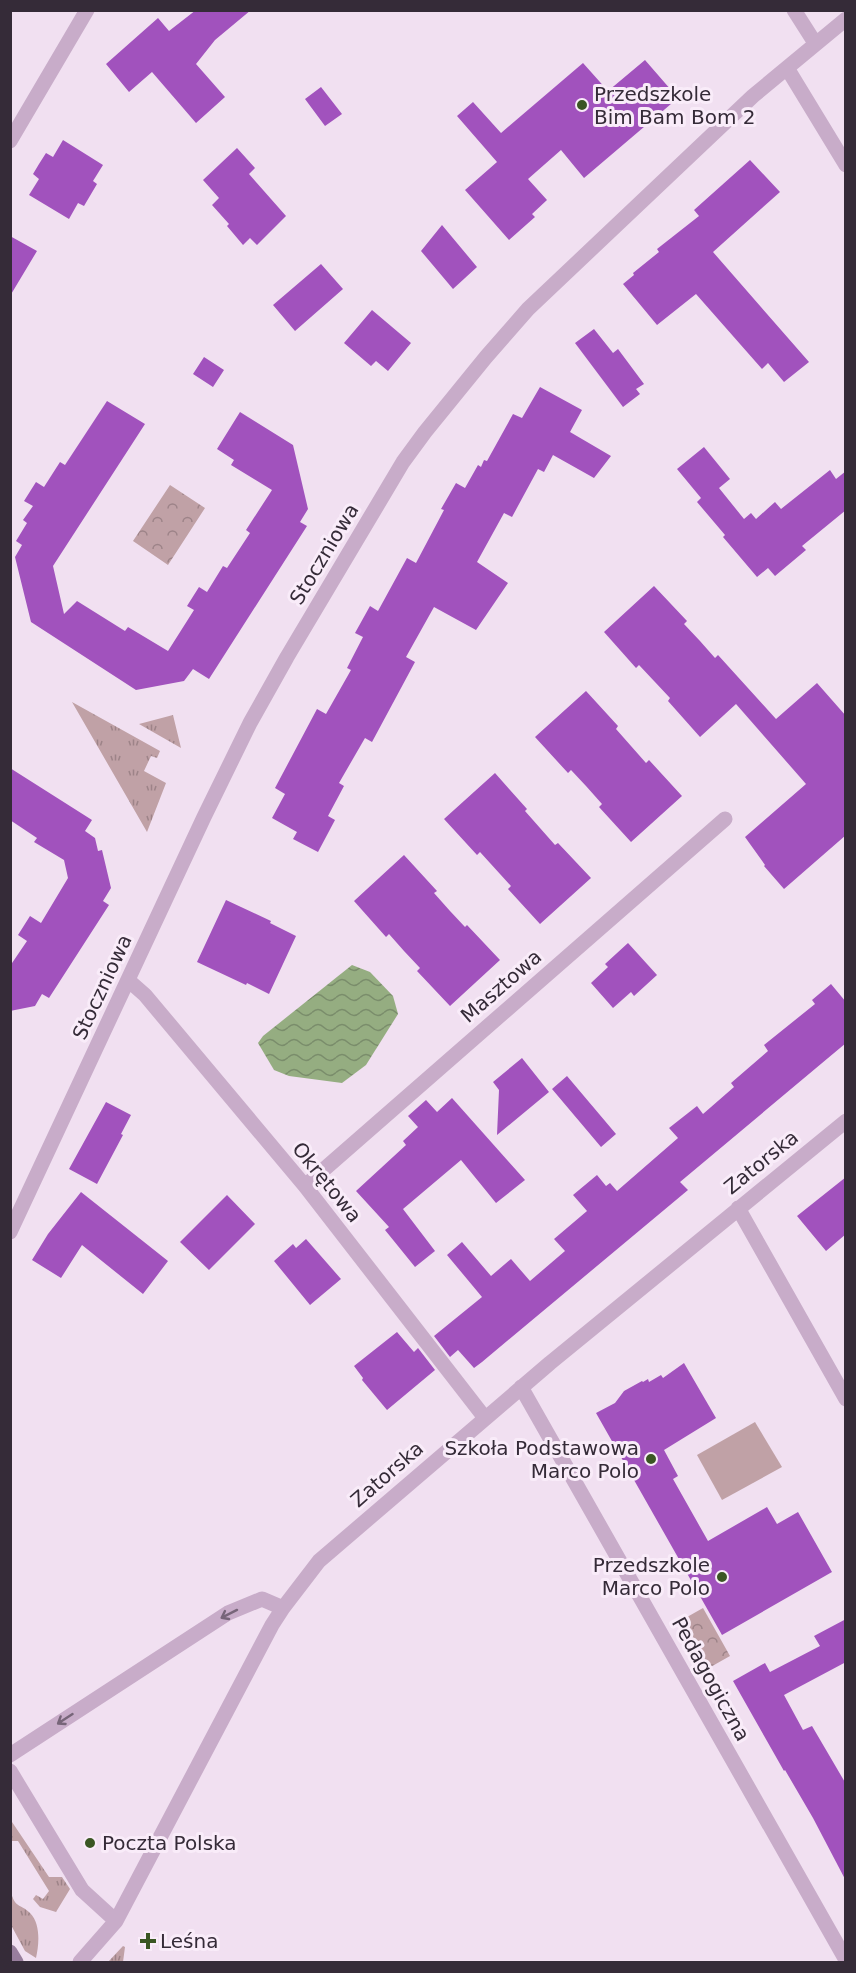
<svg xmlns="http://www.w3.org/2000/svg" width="856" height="1973" viewBox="0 0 856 1973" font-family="'DejaVu Sans',sans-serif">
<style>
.grass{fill:url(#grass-tufts)}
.park{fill:url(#park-crowns)}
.garden{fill:#c0a1a6}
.water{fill:url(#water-waves)}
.building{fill:#a152bd}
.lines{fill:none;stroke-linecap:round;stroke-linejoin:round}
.street{stroke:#c8acc9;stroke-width:15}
.secondary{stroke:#987e9d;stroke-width:15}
.oneway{stroke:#776579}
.poi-dot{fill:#3a5623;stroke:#f9ecf9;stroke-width:2}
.labels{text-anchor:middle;stroke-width:6;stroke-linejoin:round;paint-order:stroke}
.poi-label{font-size:20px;fill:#352b38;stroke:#f9ecf9;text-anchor:start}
.street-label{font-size:20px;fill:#352b38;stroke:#f9ecf9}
</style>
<defs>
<pattern id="grass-tufts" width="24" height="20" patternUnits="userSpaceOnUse" patternTransform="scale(1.5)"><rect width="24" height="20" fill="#c0a1a6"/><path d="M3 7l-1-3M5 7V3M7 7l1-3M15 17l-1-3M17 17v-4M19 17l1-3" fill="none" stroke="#9d8388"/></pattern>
<pattern id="park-crowns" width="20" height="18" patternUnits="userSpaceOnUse" patternTransform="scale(1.5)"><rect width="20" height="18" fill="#c0a1a6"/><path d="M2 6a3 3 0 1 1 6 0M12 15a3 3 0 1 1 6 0" fill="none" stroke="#9d8388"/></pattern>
<pattern id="water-waves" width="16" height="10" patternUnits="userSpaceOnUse" patternTransform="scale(1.5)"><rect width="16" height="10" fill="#95ad81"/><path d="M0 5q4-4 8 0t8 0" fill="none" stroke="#7a8d6b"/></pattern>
</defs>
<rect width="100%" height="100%" fill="#f1e0f1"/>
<path class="grass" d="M 72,702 L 160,751 L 157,758 L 151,756 L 144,771 L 166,783 L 147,832 Z
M 173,715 L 181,748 L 139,724 Z
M 10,1819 L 49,1877 L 62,1877 L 70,1889 L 56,1912 L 40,1907 L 33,1899 L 36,1895 L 43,1899 L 49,1891 L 18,1841 L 11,1841 Z
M 11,1893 C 16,1909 20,1903 30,1913 C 41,1924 39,1945 36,1958 L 25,1951 L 11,1925 Z
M 123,1946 L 125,1947 L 123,1962 L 108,1962 Z"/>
<path class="park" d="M 170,485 L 205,508 L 168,565 L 133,541 Z
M 703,1608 L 730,1656 L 707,1669 L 680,1621 Z"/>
<path class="garden" d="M 755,1422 L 782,1467 L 722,1500 L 697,1455 Z"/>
<path class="water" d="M 352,965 L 370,972 L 393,996 L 398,1014 L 366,1065 L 342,1083 L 289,1076 L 274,1070 L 258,1043 L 263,1036 Z"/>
<path class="building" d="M 196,10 L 251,10 L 215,40 L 196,64 L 225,97 L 196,123 L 152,72 L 129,92 L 106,64 L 158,18 L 169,31 Z
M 645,60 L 678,98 L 584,178 L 561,150 L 528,179 L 547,200 L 532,214 L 535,217 L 509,240 L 465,190 L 497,162 L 457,116 L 473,102 L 501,133 L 583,63 L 608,91 Z
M 321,87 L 342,114 L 325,126 L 305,99 Z
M 63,140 L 103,165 L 93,181 L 97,184 L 84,206 L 78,203 L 69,219 L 29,195 L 39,179 L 33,174 L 39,164 L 46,153 L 53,157 Z
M 237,148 L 255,168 L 249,174 L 286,216 L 257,245 L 250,238 L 243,245 L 227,226 L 229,224 L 212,205 L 219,198 L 203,180 Z
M 750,160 L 780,192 L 713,252 L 809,362 L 784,382 L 768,363 L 762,369 L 696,294 L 657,325 L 623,284 L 634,275 L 633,273 L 659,252 L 657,249 L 699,216 L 694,210 Z
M 442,225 L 477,267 L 453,289 L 421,251 Z
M 10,236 L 37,251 L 10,296 Z
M 321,264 L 343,289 L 295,331 L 273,305 Z
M 372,310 L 411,343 L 388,371 L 376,361 L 371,366 L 344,343 Z
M 594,329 L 613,353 L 618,349 L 644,384 L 636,389 L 640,394 L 623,407 L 575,343 Z
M 204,357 L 224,370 L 213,387 L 193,374 Z
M 540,387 L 582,410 L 570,432 L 611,456 L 594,478 L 553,455 L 544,472 L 538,469 L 512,517 L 504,513 L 477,562 L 508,583 L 476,630 L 434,607 L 406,657 L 415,662 L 372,742 L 365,738 L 339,783 L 344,786 L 328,816 L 335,820 L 318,852 L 293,839 L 297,832 L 272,818 L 285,794 L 275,788 L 317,709 L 326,714 L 351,670 L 347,668 L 363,637 L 355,633 L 370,606 L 378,611 L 407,558 L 416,563 L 444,510 L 441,509 L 456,483 L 465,488 L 478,465 L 481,467 L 484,460 L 487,461 L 513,414 L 522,418 Z
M 107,401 L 145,424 L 53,566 L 64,614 L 77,601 L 125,631 L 128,627 L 168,651 L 194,610 L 187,606 L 199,587 L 207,592 L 223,566 L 227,568 L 250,533 L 246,530 L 272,490 L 231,465 L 234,460 L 217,449 L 240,412 L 293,445 L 308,509 L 300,522 L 307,526 L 209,679 L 193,669 L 184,681 L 136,690 L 31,622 L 15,557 L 22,545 L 16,541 L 27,523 L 23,520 L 33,506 L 24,501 L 36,482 L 44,487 L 60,462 L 65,465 Z
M 704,447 L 730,479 L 719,488 L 744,519 L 751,513 L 756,519 L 775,502 L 781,509 L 830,470 L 836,479 L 846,471 L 846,510 L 802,546 L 806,550 L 775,576 L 768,568 L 757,577 L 723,537 L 725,535 L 697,502 L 701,498 L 677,469 Z
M 654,586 L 687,621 L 684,624 L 700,641 L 715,658 L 718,655 L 776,719 L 817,683 L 846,716 L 846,835 L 784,889 L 764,866 L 765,865 L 745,837 L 806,784 L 736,704 L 700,737 L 668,701 L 670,698 L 639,665 L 636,668 L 604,632 Z
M 586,691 L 618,726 L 616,729 L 646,763 L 649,760 L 682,796 L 631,842 L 599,807 L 602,804 L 586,786 L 571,770 L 568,773 L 535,737 Z
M 10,768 L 92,820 L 85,831 L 95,838 L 98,851 L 102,850 L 111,888 L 103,901 L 109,905 L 49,998 L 42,994 L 35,1006 L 10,1011 L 10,966 L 27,941 L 18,935 L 30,916 L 41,923 L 68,878 L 64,860 L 34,842 L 37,838 L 10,820 Z
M 495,773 L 527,809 L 525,811 L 555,845 L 558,843 L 591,878 L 540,924 L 508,889 L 511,886 L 480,852 L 477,855 L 444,819 Z
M 404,855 L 437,891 L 434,893 L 450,911 L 465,927 L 467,925 L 500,960 L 450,1006 L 417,971 L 420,968 L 404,951 L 389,934 L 386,937 L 354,901 Z
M 226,900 L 271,921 L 270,923 L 296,936 L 269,994 L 247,983 L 246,985 L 197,962 Z
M 628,943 L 657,975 L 634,996 L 631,992 L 613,1008 L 591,983 L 608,967 L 605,964 Z
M 831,984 L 846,1002 L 846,1043 L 680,1182 L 688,1190 L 482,1362 L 474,1368 L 458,1350 L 450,1357 L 434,1336 L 482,1297 L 447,1255 L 462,1242 L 491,1276 L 511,1259 L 530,1281 L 565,1251 L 554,1239 L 587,1211 L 573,1195 L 597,1175 L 606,1186 L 610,1183 L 617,1191 L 678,1138 L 669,1128 L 697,1106 L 703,1114 L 734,1087 L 731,1083 L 768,1051 L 764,1045 L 815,1004 L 812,1000 Z
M 522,1058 L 549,1092 L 497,1135 L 499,1090 L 493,1082 Z
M 567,1076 L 616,1134 L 601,1147 L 552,1089 Z
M 452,1098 L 525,1180 L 496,1203 L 461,1160 L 403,1209 L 435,1251 L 415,1267 L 385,1230 L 389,1227 L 356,1191 L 406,1145 L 403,1141 L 418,1127 L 408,1116 L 426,1100 L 437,1112 Z
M 106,1102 L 131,1115 L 121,1134 L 123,1135 L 97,1184 L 69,1169 Z
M 846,1177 L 846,1234 L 826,1251 L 797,1216 Z
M 81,1192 L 168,1261 L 143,1294 L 82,1245 L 61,1278 L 32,1260 L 48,1234 Z
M 227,1195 L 255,1224 L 209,1270 L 180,1242 Z
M 306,1239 L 341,1279 L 310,1305 L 274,1261 L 293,1244 L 296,1248 Z
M 397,1332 L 414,1352 L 418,1348 L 435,1370 L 387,1410 L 362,1380 L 363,1378 L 354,1366 Z
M 684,1363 L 716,1418 L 664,1450 L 678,1476 L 673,1479 L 708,1541 L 767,1507 L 777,1524 L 798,1512 L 832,1572 L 722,1635 L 596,1413 L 615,1403 L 624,1391 L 642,1381 L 643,1382 L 648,1379 L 649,1382 L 661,1375 L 663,1378 Z
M 846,1619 L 846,1662 L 784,1695 L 803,1730 L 812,1726 L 846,1784 L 846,1881 L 813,1818 L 785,1770 L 784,1771 L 733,1681 L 765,1663 L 770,1672 L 820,1646 L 814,1636 Z"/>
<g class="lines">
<path class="street" d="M 794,10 L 815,43
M 787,68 L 846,165
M 10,141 L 87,10
M 128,980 L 145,995 L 305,1186 L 485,1418
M 305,1186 L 725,819
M 738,1208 L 846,1399
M 10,1232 L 204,817 L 250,723 L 287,657 L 403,462 L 425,432 L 486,357 L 528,309 L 753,96 L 846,19
M 521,1387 L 846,1960
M 10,1755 L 228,1613 L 262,1599 L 283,1608
M 10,1771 L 82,1890 L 116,1921
M 80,1962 L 116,1921 L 272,1625 L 283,1608 L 319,1561 L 550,1363 L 846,1121"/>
<path class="secondary" d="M 10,1952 L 16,1962"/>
</g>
<defs><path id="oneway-shaft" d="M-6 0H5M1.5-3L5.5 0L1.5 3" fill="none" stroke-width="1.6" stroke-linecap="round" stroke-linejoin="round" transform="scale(1.5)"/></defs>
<g class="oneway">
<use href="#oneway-shaft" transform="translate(229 1614) rotate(153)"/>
<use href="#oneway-shaft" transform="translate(65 1719) rotate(147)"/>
</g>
<g class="poi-dot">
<circle cx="582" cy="105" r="6"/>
<circle cx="651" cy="1459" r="6"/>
<circle cx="722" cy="1577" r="6"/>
<circle cx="90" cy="1843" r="6"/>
<path d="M145 1932h6v6h6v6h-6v6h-6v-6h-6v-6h6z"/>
</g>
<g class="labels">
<g class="poi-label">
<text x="594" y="101">Przedszkole<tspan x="594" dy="23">Bim Bam Bom 2</tspan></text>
<text x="639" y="1455" text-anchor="end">Szkoła Podstawowa<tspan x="639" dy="23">Marco Polo</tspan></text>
<text x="710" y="1572" text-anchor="end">Przedszkole<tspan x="710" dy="23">Marco Polo</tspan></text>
<text x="102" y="1850">Poczta Polska</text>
<text x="160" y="1948">Leśna</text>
</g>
<g class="street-label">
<text transform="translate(324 554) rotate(-59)" y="7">Stoczniowa</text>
<text transform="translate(501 986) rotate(-41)" y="7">Masztowa</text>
<text transform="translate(102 987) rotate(-65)" y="7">Stoczniowa</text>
<text transform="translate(761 1162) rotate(-39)" y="7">Zatorska</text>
<text transform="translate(327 1182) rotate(51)" y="7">Okrętowa</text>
<text transform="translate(387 1474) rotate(-41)" y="7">Zatorska</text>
<text transform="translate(711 1679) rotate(61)" y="7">Pedagogiczna</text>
</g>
</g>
<rect width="856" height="1973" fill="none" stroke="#352b38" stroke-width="24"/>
</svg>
